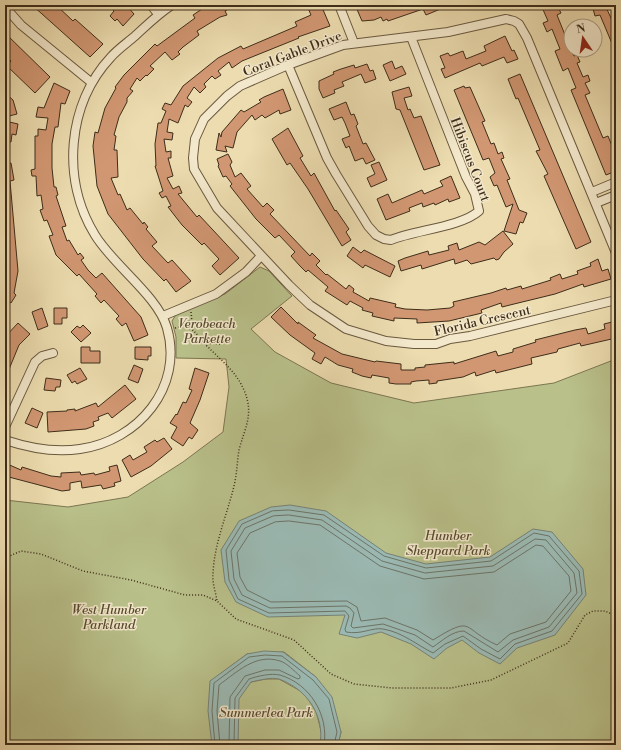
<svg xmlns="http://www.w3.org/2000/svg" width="621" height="750" viewBox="0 0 621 750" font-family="'Libre Bodoni',serif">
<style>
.green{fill:#b9c08a;stroke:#7c7652}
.water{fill:#9bbab4;stroke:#768276}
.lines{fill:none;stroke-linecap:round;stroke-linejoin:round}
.shore{stroke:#6c7467;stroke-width:1}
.building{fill:#d19772;stroke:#3e2d1a}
.minor-casing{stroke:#6a593f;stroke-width:10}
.path{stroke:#3e2d1a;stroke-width:1.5;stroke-dasharray:1 2;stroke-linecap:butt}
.minor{stroke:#f3e8cb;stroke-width:8}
.labels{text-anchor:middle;stroke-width:3;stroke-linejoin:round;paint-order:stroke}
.street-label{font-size:13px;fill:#3e2d1a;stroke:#f3e8cb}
.park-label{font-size:13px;font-style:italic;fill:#574a30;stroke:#f3e8cb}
</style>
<rect width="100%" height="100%" fill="#ecdcaf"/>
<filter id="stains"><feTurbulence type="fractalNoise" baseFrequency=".005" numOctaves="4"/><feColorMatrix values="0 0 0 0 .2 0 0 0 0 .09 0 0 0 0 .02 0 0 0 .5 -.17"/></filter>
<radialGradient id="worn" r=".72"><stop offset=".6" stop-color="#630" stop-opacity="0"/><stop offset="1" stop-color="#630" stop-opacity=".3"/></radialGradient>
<path class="green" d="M 260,267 L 269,271 L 292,296 L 251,329 L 275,352 L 331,383 L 414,403 L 554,383 L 616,359 L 616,745 L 338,745 L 341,732 L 316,677 L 284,652 L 247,654 L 211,681 L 251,682 L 266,679 L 279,679 L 304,693 L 316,711 L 322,735 L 320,745 L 5,745 L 5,500 L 68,507 L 128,497 L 183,462 L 223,432 L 229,387 L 226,359 L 176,358 L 176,337 L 172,321 L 177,313 L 225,294 Z"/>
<path class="water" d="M 290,505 L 326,511 L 386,553 L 426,564 L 490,557 L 533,529 L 552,532 L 583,569 L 586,595 L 555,635 L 517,648 L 500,664 L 479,653 L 462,640 L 447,648 L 434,659 L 411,644 L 381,632 L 357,638 L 339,634 L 345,615 L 268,617 L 236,602 L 225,582 L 221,550 L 239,521 L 271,507 Z
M 264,651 L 283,652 L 316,677 L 332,697 L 341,732 L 338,745 L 320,745 C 325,716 307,689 279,679 C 271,677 260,680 251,682 L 239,699 L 238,745 L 212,745 L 208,711 L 210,681 L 247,654 Z"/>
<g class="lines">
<path class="shore" d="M 289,510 L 324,515 L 384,556 L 426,568 L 491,561 L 534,533 L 549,536 L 579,571 L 582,594 L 552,631 L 515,644 L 500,659 L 481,649 L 463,636 L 445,644 L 433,653 C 417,645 402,632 383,629 C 372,627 362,635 346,632 L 345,629 L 349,616 L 345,611 L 269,613 L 238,599 L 229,580 L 226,550 L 242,524 L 272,511 Z
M 289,515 L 322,520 L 382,561 L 425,573 L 493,566 L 535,539 L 546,540 L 574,573 L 577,593 L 549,627 L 513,640 L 498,652 L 464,631 C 452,631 442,641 433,647 L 415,635 L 383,624 L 353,628 L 351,626 L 354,613 L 350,608 L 346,606 L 270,608 L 242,595 L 234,579 L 231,551 L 245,528 L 273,516 Z
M 289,521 L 320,525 L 380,566 L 424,579 L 494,572 L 536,545 L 543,546 L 569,576 L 571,591 L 546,622 L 510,634 L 497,645 C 461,629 475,614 433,640 L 417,630 L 385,618 L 361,621 L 357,607 L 347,601 L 271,602 L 247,590 L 240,577 L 237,553 L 250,533 L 275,522 Z
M 215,745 L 212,711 L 214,683 L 249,657 L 265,655 L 282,656 L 313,680 L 329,699 L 337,732 L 334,745
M 220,745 L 217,711 L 219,685 C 237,672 256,653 280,661 C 287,663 294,671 300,676 L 300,678 L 298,679 L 279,670 L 265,670 L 245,676 L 230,697 L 229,745
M 234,745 L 235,698 L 249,679 C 258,676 271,673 280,675 C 310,684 329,715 324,745"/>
</g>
<path class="building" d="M 32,5 L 56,5 L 73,21 L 75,19 L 103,44 L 90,57 Z
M 108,5 L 126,5 L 134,14 L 123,26 L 117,19 L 115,21 L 110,16 L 114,11 Z
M 208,5 L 236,5 L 225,11 L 227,15 L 220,17 L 197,31 L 199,35 L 183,47 L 178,52 L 180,54 L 172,60 L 165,52 L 150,66 L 154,69 L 147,76 L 146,75 L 140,81 L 137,78 L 130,89 L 133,91 L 127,98 L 127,102 L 119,117 L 114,135 L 116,136 L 114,150 L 117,150 L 118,177 L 111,178 L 118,195 L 120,194 L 127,210 L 130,208 L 143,224 L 144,222 L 148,227 L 146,229 L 157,242 L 152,246 L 168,263 L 172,260 L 191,281 L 176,292 L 166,279 L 164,281 L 143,259 L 108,214 L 97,186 L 93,146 L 95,132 L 98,133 L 105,108 L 116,88 L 115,87 L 124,75 L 155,44 L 157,46 L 195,18 L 193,15 Z
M 316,5 L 321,5 L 330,26 L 298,37 L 299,38 L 242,61 L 232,68 L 229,62 L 218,71 L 221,75 L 215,79 L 212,76 L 204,84 L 206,87 L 200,93 L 194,87 L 187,98 L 192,102 L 188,107 L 185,105 L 178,123 L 169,119 L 167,132 L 173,133 L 172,140 L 164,139 L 166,152 L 171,151 L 171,158 L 168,158 L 173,176 L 167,178 L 173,189 L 179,186 L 182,193 L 178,194 L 197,217 L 199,215 L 239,258 L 220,275 L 212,266 L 219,259 L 204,243 L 202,245 L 182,225 L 168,207 L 171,206 L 166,196 L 162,198 L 159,193 L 163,191 L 155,166 L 156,166 L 155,144 L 158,123 L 161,123 L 166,111 L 162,109 L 165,103 L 171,105 L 183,86 L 218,58 L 241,46 L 243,49 L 297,26 L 295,22 L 311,15 L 308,8 Z
M 359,5 L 395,5 L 397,8 L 404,5 L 450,5 L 426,15 L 423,9 L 388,21 L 387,19 L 383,21 L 381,17 L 374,20 L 362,21 L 356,7 Z
M 541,5 L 557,5 L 561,13 L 557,15 L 571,50 L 574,56 L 577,55 L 580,62 L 577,63 L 583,77 L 588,75 L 590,81 L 585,83 L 590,93 L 585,95 L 603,138 L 608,136 L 616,156 L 616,171 L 606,175 L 571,90 L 576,88 L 568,68 L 563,71 L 555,51 L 560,49 L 552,29 L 547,32 L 543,23 L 548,21 Z
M 592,5 L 605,5 L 616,29 L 616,53 L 600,15 L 595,16 Z
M 5,33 L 50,77 L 35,93 L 7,66 L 11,61 L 5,55 Z
M 505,36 L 512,51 L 514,50 L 518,59 L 507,63 L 504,57 L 482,66 L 480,63 L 445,78 L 441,69 L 445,68 L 440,56 L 448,53 L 450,56 L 463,51 L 466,59 L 486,51 L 484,46 Z
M 392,61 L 395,69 L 402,66 L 406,74 L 390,81 L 383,65 Z
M 367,64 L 370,71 L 373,70 L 376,79 L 365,83 L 361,74 L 342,82 L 344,86 L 334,90 L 335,93 L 323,98 L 319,89 L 319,81 L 334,74 L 333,72 L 341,69 L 354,65 L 355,68 Z
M 520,74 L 591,242 L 576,249 L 544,176 L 548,174 L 536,151 L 540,150 L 518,98 L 516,99 L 508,79 Z
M 54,83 L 70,91 L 65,104 L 61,103 L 58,127 L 55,127 L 52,144 L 52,168 L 54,187 L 56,187 L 58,195 L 56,196 L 66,226 L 62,227 L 67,241 L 69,240 L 78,255 L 80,253 L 84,258 L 81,260 L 88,270 L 96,278 L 102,273 L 141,317 L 148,335 L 134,341 L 126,323 L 122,326 L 116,319 L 119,316 L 104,300 L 101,303 L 95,296 L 97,294 L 79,274 L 77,276 L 56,255 L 49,236 L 53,235 L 47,220 L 44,221 L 40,210 L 43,209 L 41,195 L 37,196 L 36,176 L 32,176 L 31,170 L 35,169 L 35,136 L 38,136 L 38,129 L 46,130 L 48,118 L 36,117 L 38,107 L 44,108 Z
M 464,86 L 465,88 L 470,87 L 485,121 L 482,122 L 491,144 L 494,143 L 498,154 L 502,152 L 504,158 L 501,159 L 510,179 L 507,180 L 519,210 L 527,213 L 523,223 L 520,222 L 516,234 L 504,231 L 513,204 L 506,207 L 497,185 L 494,186 L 490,177 L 495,173 L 489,158 L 483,160 L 454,90 Z
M 409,87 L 412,96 L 404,98 L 408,110 L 410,109 L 414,118 L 421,116 L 440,165 L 424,170 L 400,110 L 396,109 L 392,92 Z
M 283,89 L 291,110 L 280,114 L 279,110 L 265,118 L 262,115 L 255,120 L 252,115 L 237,132 L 233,148 L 225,146 L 227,152 L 216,150 L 219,133 L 221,137 L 222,132 L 241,110 L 244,112 L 261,102 L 259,100 L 264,97 Z
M 5,93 L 13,100 L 17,114 L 5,117 Z
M 346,102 L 351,115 L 354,114 L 358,124 L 356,126 L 363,144 L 366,143 L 375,160 L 366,164 L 363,158 L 355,161 L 349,146 L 346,148 L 342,139 L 350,136 L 345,123 L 342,117 L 334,120 L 329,109 Z
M 5,121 L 18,124 L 16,135 L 12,134 L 11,142 L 5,141 Z
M 288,128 L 303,156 L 300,158 L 311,176 L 314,173 L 335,211 L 336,210 L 349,229 L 346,232 L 351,240 L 342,246 L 308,189 L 290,163 L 287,165 L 272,139 Z
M 228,154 L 232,162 L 230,165 L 235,177 L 241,173 L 251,186 L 247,189 L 263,207 L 267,203 L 274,210 L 270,214 L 310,256 L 312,253 L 320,261 L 316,265 L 326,275 L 327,274 L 346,289 L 349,285 L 354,289 L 353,292 L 369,301 L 370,298 L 396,304 L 395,307 L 405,309 L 427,310 L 450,308 L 454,306 L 453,302 L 491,293 L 506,288 L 507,290 L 521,286 L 522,289 L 551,280 L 550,278 L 560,274 L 562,279 L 578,274 L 577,271 L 591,266 L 590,263 L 598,259 L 602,271 L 608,269 L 611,279 L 584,287 L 583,284 L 555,294 L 514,304 L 502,307 L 501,303 L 481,310 L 482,313 L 449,321 L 417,323 L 417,319 L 394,318 L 394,321 L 372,316 L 373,313 L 362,310 L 363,308 L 350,301 L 347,305 L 325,291 L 328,287 L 308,270 L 306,272 L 300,266 L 291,256 L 295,252 L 279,235 L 275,238 L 256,219 L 230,186 L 232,184 L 226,176 L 223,177 L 218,166 L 219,165 L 217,159 Z
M 379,162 L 387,180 L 371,187 L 367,178 L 375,174 L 371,165 Z
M 11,163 L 14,180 L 10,181 L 18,271 L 14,293 L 16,295 L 11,303 L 5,298 L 8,264 L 6,264 L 5,248 L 8,247 L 7,233 L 5,233 L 5,164 Z
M 451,176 L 460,198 L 449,202 L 448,199 L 435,205 L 434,203 L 423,207 L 422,203 L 409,208 L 410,211 L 386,220 L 377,199 L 388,194 L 392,203 L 422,190 L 424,194 L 443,186 L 440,181 Z
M 503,231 L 513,244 L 504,252 L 499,259 L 496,260 L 494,258 L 471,264 L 467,260 L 455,264 L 454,259 L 422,269 L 421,265 L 401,271 L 398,261 L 405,258 L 428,251 L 429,255 L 449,250 L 448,246 L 457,243 L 459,250 L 479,242 L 485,245 Z
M 353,247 L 361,253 L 364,250 L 395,266 L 390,277 L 365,265 L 363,268 L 347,256 Z
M 281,307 L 298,324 L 298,322 L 316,335 L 313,338 L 342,354 L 375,362 L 376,361 L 401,364 L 401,370 L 415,370 L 415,368 L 425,367 L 425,365 L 454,362 L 454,364 L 496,351 L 498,356 L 513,352 L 513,349 L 536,342 L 535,340 L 575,330 L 586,328 L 588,334 L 605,329 L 604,324 L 616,321 L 616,338 L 581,346 L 580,343 L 558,349 L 557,352 L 531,358 L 532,364 L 496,373 L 495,370 L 476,376 L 475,372 L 463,377 L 437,381 L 437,383 L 429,384 L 429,380 L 416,381 L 411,382 L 411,384 L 396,384 L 389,383 L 389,378 L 372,375 L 371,378 L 362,376 L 352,372 L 353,369 L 338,365 L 325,357 L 321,364 L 312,359 L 315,353 L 290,335 L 271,317 Z
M 42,308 L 48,326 L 38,330 L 32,312 Z
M 54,308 L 67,308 L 67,318 L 62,318 L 62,324 L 54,324 Z
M 18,323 L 30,334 L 19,345 L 5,379 L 5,337 Z
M 83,325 L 91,333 L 81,342 L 71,332 L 77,326 L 80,328 Z
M 81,347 L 90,347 L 90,351 L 100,351 L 100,363 L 81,363 Z
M 135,347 L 151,347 L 151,356 L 148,356 L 148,360 L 135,359 Z
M 134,365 L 143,369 L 138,383 L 128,379 Z
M 80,368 L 87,379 L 77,384 L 75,381 L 72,383 L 67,375 Z
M 195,368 L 209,373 L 200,400 L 190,423 L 198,430 L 192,439 L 189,437 L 183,446 L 171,438 L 177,427 L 170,423 L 176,414 L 177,415 L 183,402 L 186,403 L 192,390 L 189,389 Z
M 46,378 L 61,380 L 60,387 L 56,387 L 55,391 L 44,390 Z
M 125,385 L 136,399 L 112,418 L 108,413 L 98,417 L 99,420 L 93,422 L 94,426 L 86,429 L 48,432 L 47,412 L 67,411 L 67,410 L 75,409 L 75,411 L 96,403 L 98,407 Z
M 32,408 L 43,413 L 37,428 L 25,423 Z
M 164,438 L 172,449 L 151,466 L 131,477 L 122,460 L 130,455 L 133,460 L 147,452 L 144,447 L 155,440 L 157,442 Z
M 5,463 L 21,470 L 22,467 L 51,476 L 61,477 L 61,473 L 80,472 L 81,475 L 94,473 L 95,475 L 110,471 L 109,467 L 117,465 L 121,481 L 114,483 L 115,486 L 103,489 L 101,485 L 82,488 L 81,481 L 70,483 L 70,490 L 62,491 L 5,476 Z"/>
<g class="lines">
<g class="minor-casing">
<path id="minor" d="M 151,5 L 158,14
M 339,5 L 354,43
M 5,7 L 21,25 L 92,83
M 288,65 L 327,158 L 336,174 L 368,226 L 376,235 L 384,239 L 391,240 C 415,230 461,227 479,211 L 475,194 L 466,177 L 411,37
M 592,192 L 616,182
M 596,203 L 616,195
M 616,253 L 527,38 L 519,24 L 514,21 L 506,19 L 448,32 L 343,45 L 288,65 L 240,86 L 227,96 L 204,119 L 195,139 L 193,158 L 194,169 L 217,208 L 289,285 L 310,305 L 346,329 L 386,341 L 414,344 L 436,344 L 450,339 L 470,336 L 616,300
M 163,316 L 216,294 L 246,272 L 261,256
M 5,427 L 35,362 L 42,356 L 53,353
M 5,440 C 29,448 54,453 80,449 C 138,441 184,387 167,328 C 158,296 113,265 95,235 C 61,180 67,104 111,57 C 118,49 127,43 135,36 C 147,25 158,14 172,5"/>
</g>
<path class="path" d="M 191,312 L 193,330
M 184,325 L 191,319
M 175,328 C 194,323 196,336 208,347 C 221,360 236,372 243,388 C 255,413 245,427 239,450 C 237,462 237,474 234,486 C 227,515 214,544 213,574 C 212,583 216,593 217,601
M 204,343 L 221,344
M 5,558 L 21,551 L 41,554 L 83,571 L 131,580 L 185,595 L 203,595 L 217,601 L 236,619 L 294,640 L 331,674 L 354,684 L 392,688 L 451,688 L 491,680 L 568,643 L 585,615 L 593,611 L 605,611 L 616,616"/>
<use href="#minor" class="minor"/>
</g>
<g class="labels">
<g class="street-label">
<text transform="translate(292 53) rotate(-21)" y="5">Coral Gable Drive</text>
<text transform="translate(471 159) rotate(69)" y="5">Hibiscus Court</text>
<text transform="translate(482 320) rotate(-13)" y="5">Florida Crescent</text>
</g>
<g class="park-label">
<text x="207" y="328">Verobeach<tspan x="207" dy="15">Parkette</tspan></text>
<text x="448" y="540">Humber<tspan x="448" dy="15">Sheppard Park</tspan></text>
<text x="109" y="614">West Humber<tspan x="109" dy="15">Parkland</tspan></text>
<text x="266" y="717">Summerlea Park</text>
</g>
</g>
<rect width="621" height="750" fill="none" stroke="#ecdcaf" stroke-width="20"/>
<rect x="6" y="6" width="609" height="738" fill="none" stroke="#3e2d1a" stroke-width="2"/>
<rect x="10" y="10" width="601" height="730" fill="none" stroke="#3e2d1a"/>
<g transform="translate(583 38) rotate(347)"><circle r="19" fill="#f3e8cb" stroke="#ab9d84"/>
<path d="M0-3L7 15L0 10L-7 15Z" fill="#8f2418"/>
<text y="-6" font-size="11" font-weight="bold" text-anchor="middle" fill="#3e2d1a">N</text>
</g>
<rect width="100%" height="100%" filter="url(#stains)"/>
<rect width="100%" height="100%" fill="url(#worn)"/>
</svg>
